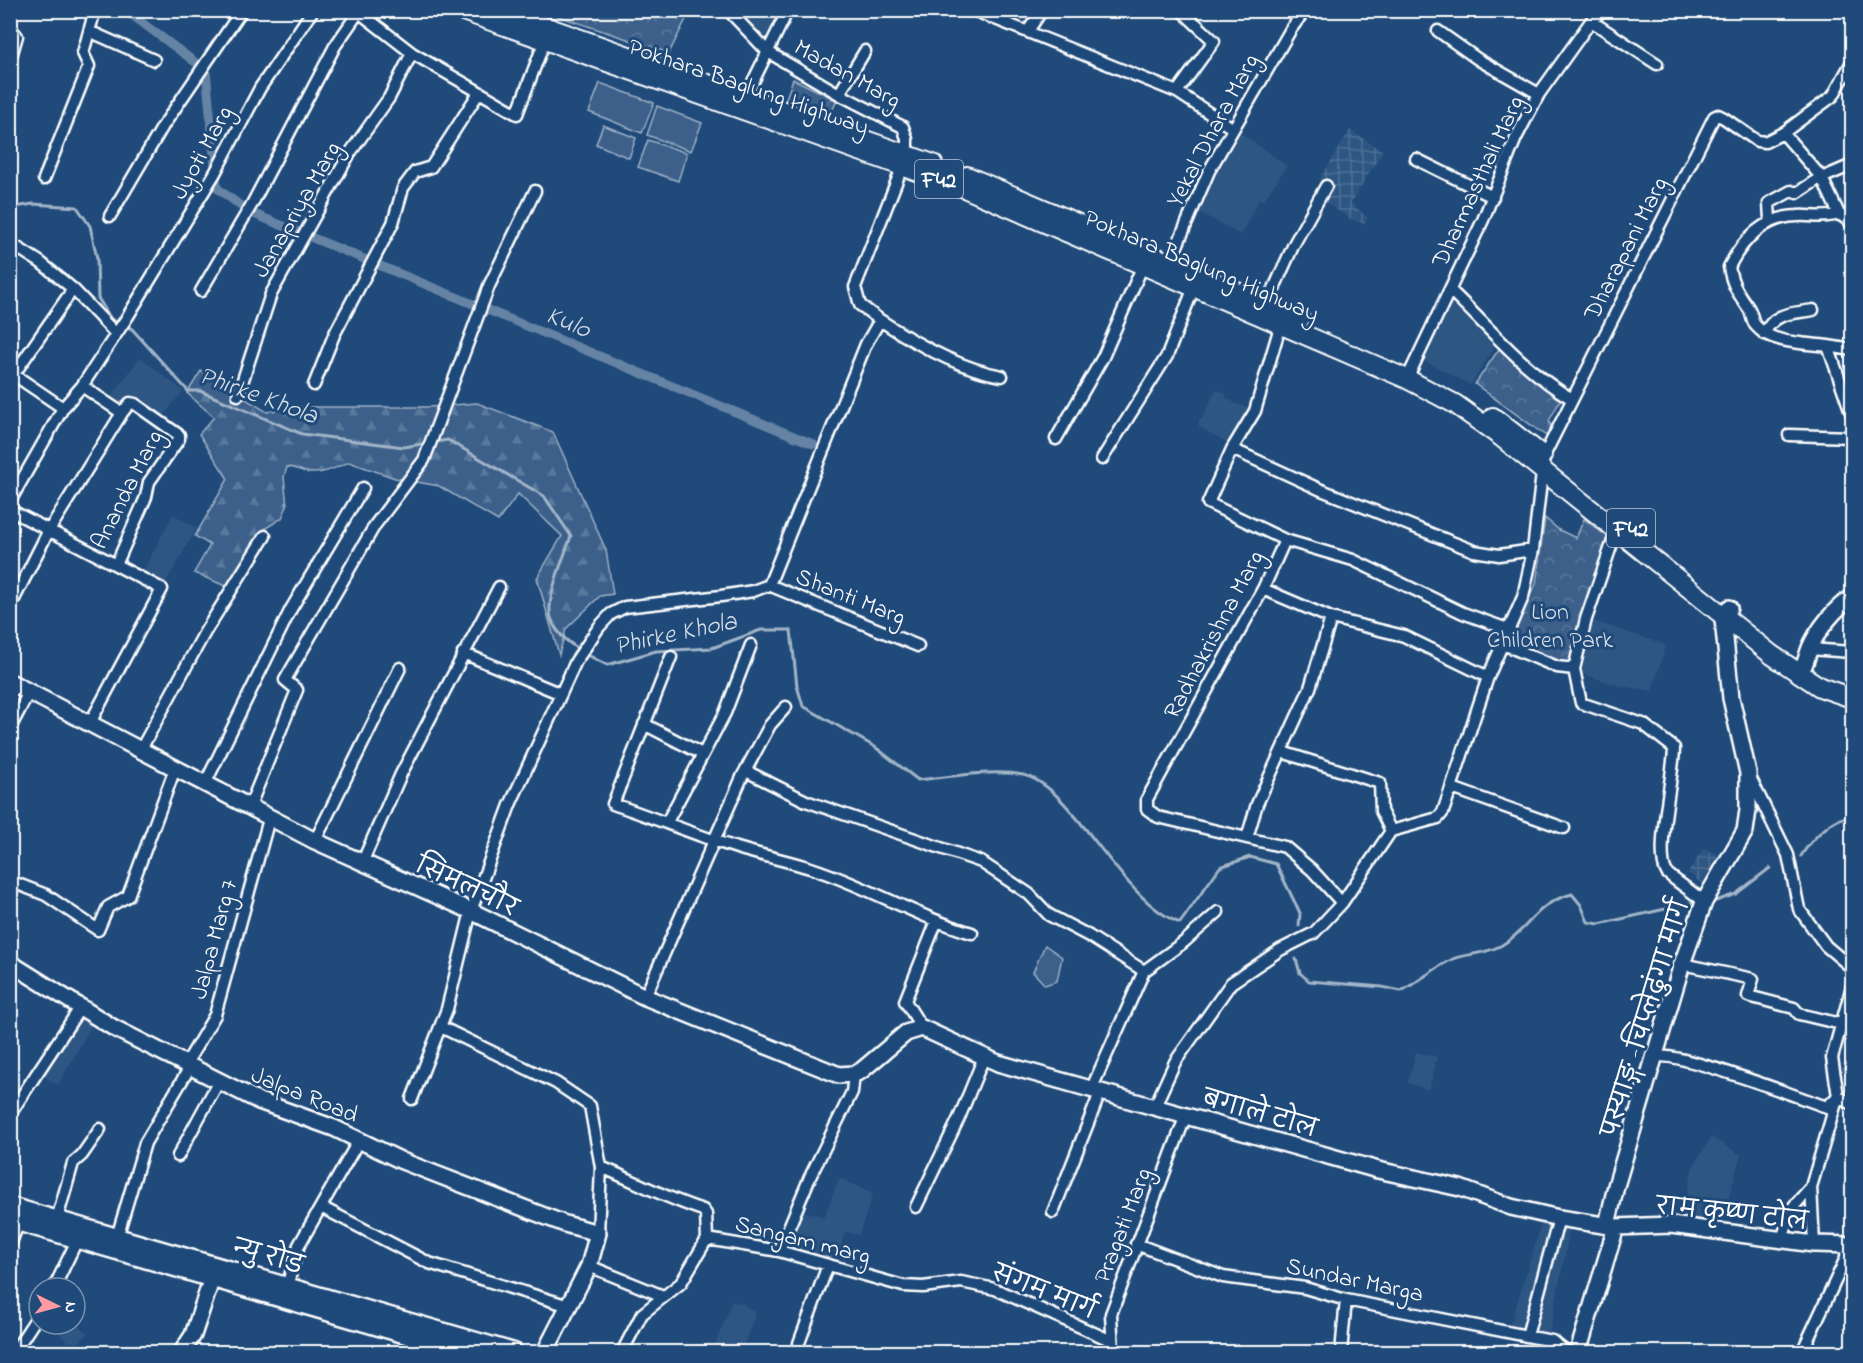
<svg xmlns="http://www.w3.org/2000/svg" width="1863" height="1363" viewBox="0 0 1863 1363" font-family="'Indie Flower','Playpen Sans Deva',sans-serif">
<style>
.built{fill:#2e5683}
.industrial{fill:url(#industrial-grid)}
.green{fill:#3c618b;stroke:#9eb0c5;stroke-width:1.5}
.forest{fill:url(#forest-firs);stroke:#9eb0c5;stroke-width:1.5}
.park{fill:url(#park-crowns);stroke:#9eb0c5;stroke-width:1.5}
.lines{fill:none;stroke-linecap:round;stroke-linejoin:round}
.stream{stroke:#a3b5c8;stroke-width:3}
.canal{stroke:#6583a4;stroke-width:9}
.street-casing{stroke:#fff;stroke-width:15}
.secondary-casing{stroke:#fff;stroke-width:20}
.primary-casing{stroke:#fff;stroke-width:21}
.highway-casing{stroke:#fff;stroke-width:22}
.street{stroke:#1f4a7a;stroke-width:10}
.secondary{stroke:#1f4a7a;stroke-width:15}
.primary{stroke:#1f4a7a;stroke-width:16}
.highway{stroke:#1f4a7a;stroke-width:18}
.labels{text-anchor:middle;stroke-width:6;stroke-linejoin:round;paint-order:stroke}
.shield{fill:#1f4a7a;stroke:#bcc9d7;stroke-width:1.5}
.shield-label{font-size:22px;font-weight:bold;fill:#fff}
.street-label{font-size:24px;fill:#fff;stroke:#1f4a7a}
.park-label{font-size:24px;fill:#d8dfe8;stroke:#1f4a7a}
.water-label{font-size:26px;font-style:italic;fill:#d8e0e8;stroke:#1f4a7a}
</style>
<defs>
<pattern id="industrial-grid" width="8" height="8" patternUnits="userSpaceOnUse" patternTransform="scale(1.5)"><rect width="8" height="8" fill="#2e5683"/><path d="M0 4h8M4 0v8" fill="none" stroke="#4d6f96"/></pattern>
<pattern id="forest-firs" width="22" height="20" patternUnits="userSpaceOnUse" patternTransform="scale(1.5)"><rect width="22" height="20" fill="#3c618b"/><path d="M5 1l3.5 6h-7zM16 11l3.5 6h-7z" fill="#59799c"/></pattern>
<pattern id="park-crowns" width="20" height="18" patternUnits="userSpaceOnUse" patternTransform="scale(1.5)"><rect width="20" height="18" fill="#3c618b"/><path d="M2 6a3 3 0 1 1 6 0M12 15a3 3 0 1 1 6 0" fill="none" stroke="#59799c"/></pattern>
</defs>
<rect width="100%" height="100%" fill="#1f4a7a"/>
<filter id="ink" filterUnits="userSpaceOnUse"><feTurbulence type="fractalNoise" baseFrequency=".0167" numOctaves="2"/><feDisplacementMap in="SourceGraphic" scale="12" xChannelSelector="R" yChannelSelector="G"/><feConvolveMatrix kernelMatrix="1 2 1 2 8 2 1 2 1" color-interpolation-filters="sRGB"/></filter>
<g filter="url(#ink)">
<path class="built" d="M 734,11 L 782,11 L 765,43 Z
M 1236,130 L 1287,166 L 1263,201 L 1259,199 L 1241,235 L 1193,209 Z
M 1449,295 L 1495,346 L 1471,385 L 1421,359 Z
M 140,357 L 183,391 L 160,420 L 131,398 L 122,409 L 110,399 Z
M 1216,389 L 1226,394 L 1226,397 L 1236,404 L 1251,408 L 1246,421 L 1238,426 L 1239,429 L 1230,444 L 1199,427 L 1199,420 L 1202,419 Z
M 173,514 L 197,528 L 163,587 L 141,575 Z
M 1593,621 L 1666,645 L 1652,691 L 1620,686 L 1585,675 L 1582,671 Z
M 78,1014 L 93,1023 L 58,1085 L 38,1073 Z
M 1416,1052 L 1437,1057 L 1429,1090 L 1408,1083 Z
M 1711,1137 L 1741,1155 L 1721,1225 L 1683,1215 L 1692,1169 Z
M 839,1178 L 873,1193 L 859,1235 L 845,1232 L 838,1258 L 785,1246 L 797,1209 L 824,1217 Z
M 1541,1225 L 1570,1228 L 1549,1336 L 1510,1326 Z
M 732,1301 L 743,1304 L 756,1313 L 741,1352 L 712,1352 Z
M 75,1323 L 88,1333 L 74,1348 L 50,1324 Z"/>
<path class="industrial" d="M 1350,130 L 1383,151 L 1351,203 L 1368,218 L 1364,223 L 1352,220 L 1325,202 L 1333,189 L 1319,180 Z
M 1703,849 L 1721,855 L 1701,883 L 1688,873 Z"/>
<path class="green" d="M 600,83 L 654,103 L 642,133 L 589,112 Z
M 657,106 L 702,123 L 691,151 L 647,135 Z
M 603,125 L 636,138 L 629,158 L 596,144 Z
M 648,140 L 687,153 L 678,181 L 638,167 Z
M 1045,945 L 1062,957 L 1057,981 L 1045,985 L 1033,972 Z"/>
<path class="forest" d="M 201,371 L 267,412 L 297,407 L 430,407 L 477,403 L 553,432 L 606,550 L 613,594 L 600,596 L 566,629 L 559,655 L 537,578 L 562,536 L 518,494 L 498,521 L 439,486 L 395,478 L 349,462 C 337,467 325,474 311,473 C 302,472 296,467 287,467 L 284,477 L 287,506 L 282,518 L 266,528 L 228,587 L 194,573 L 210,545 L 195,536 L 228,479 L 199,434 L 214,417 L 187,393 Z"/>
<path class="park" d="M 543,11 L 690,10 L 690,11 L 669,53 Z
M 793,79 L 837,100 L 829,118 L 785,101 Z
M 1499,349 L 1536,382 L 1562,397 L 1549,421 L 1552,429 L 1546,436 L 1475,384 Z
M 1545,518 L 1559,530 L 1576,538 L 1584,519 L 1609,538 L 1585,606 L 1572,663 L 1560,662 L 1513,641 L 1516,623 L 1536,584 Z"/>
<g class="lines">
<path class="stream" d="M 10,208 L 33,204 L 77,207 L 90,226 L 97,258 L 98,298 L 111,319 L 119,323
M 125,326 L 132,329 L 188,391 L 200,391 L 302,434 L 404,447 L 428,443
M 435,442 L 448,440 L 544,496 L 571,536 C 565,555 545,599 551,618 C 557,640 588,656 607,665 L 656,651 L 712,648 L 761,630 L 791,630 L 797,686 L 803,706 L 875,747 L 918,780 C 949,777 992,769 1023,775 C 1073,785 1120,901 1180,923 L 1220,867 L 1250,857 L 1276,864 L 1300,913 L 1299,926
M 1801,856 C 1811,840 1832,817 1852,816
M 1713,902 L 1736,894 L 1770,868
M 1296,959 L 1300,973 L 1309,981 L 1382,987 L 1401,991 C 1419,982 1435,967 1453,959 C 1469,953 1484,955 1502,945 C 1534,926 1532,905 1572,894 L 1581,905 L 1588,922 L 1599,924 L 1692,903"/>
<path class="canal" d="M 125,10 L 195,62
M 206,70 L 217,188 L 242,207
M 254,214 L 298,232
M 308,236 L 813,444"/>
<g class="street-casing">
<path id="street" d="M 973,10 L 1177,92 L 1232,128
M 359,12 L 412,53 L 517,114 L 545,40
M 1591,21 L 1657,64
M 10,28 L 17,36 L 10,60
M 89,31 L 154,60
M 1028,31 L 1042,10
M 1438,31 L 1479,60 L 1539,94
M 1177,92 L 1214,41 L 1181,10
M 839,94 L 865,51
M 746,96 L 788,10
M 1783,133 L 1822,178 L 1839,214 L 1852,223
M 1416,159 L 1493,197
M 44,179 L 89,66 L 83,53 L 95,10
M 1839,214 C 1824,219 1812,215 1797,216 C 1764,217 1743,239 1729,267 C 1732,286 1739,294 1749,309 C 1752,314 1752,322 1756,326 C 1771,344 1806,343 1828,346 L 1852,415
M 110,216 L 163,126 L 242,10
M 1770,220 L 1769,203 L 1791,191 L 1797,193 L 1817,180 L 1852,165
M 10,243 L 40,262 L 73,289
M 1172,267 L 1177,246 L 1209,171 L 1291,29 L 1305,10
M 1450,290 C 1490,328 1523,370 1572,399
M 201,291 L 252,204 L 335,46 L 360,10
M 1267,304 L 1294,244 L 1326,186
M 880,320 C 916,344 960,369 1002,376
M 1282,320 L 1255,411 L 1232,449 L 1208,503 L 1285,540 L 1263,589 L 1147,799 L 1147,809 L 1158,817 L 1285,847 L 1312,870 L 1342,903
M 1764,334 C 1775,311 1793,314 1813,310
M 1828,346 L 1852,350
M 10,372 L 63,408
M 14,374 L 73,289 L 116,334
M 1407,379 L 1483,220 L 1516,138 L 1539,94 L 1591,21 L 1602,10
M 314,385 L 334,335 L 393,223 L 403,188 L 415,172 L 431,167 L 478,94
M 238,395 L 271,294 L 350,153 L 389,98 L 412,53
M 1789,435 L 1852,437
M 1056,439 L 1103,357 L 1143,265
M 1232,449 L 1319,489 L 1474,551 L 1499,555 L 1533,550
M 1102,459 L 1167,356 L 1194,287
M 10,501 L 63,408 L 82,386 L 128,316 L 215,173 L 260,88 L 313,10
M 10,510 L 116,565 L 146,497 L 149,482 L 179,439 L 179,435 L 135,404 L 130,403 L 122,413
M 1616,532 L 1586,619 L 1574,669 L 1581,703 L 1643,724 L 1674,748 C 1674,775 1654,854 1667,873 C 1669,876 1698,896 1704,902
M 1285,540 L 1353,560 L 1463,613 L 1510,630
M 769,585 L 918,646
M 1263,589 L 1331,618 L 1404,636 L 1488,677
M 10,607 L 48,532 L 122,413 L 82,386
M 1503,644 L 1557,667 L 1574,669
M 1809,649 L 1852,652
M 463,653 L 561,694
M 671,657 L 613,804 C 655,818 695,835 737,848 C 766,857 796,862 825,873 C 875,891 921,918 972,933
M 90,723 L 162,589 L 116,565
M 644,724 L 702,754
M 10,728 L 29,692
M 141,749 L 205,632 L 265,536
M 1282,752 L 1380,783 L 1381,811 L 1391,831
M 746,771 L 806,801 L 981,862 L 1029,894 L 1049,915 L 1089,936 L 1144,971
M 1749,775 L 1788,855 L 1799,909 L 1826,946 L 1852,968
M 205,784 L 291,609 L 363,488
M 1452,788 L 1564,828
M 249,808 L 297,690 L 285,680 L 375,525 L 424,460 L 489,286 L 535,191
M 667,822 L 725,713 L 751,645
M 1247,838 L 1257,804 L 1310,688 L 1331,618
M 315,841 L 400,668
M 362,863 L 401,774 L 499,587
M 10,881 L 46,895 L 98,930 L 108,907 L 128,896 L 176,766
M 1682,964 L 1753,979 L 1748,996 L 1794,1008 L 1799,1014 L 1841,1024
M 645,997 L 743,775 L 770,725 L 786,707
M 441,1027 L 556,1083 L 590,1106 L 601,1167 L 598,1233
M 922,1028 L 905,1001 L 936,923
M 1656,1057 C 1675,1050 1800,1098 1827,1107 L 1838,1096 L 1852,1104
M 186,1064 L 215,1015 L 269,819
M 1091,1090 L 1144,971 L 1184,942 L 1218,912
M 412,1099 L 447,1009 L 471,911 L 510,805 L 576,661 L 599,627 L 611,614 L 625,607 L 721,596 L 753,591 L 769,585 L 866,344 L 880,320 L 860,305 L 855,287 L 907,155 L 907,139 L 903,127 L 839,94 L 768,52 L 728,10
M 1155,1106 L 1175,1062 L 1231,983 L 1280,950 L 1314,933 L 1342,903 L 1391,831 L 1438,818 L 1443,812 L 1488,677 L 1523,597 L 1533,550 L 1544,456 L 1714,117 L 1718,115 L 1724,118 L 1757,141 L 1765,142 L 1783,133 L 1833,96 L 1852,62
M 10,1114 L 80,1008
M 178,1156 L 219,1081
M 601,1167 C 635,1181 667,1199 703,1210 L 706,1214 L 707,1239
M 321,1207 L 429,1263 L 569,1306
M 916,1207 L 959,1118 L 984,1057
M 1053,1212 L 1100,1093
M 57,1219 L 73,1163 L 82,1155 L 100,1129
M 117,1237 L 145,1143 L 190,1067
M 1781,1241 L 1794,1206 L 1811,1187
M 1136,1244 L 1223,1277 L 1305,1288 L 1346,1300 L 1552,1341 L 1566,1352
M 1814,1244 L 1811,1187 L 1838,1096 L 1832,1058 L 1852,986
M 10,1245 L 19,1222
M 779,1251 L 810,1177 L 852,1092 L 854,1074
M 589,1266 L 663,1296
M 54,1288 L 80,1234
M 286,1290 L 299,1245 L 359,1140
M 1527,1336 L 1559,1218
M 799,1343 L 828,1265
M 14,1352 L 39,1314
M 622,1352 L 642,1314 L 681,1283 L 707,1239 L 779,1251 L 903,1286 L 923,1287 L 961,1282 L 995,1289 L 1112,1341
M 1113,1352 L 1111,1314 L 1186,1115
M 1341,1352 L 1346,1300
M 1802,1352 L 1846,1258 L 1847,1244"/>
</g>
<g class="secondary-casing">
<path id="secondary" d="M 1799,674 C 1806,665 1806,658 1810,648 C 1817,631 1836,606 1852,598
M 10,682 L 315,841 L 471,911 L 645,997 L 839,1075 L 854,1074 L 861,1071 L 906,1033 L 922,1028 L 998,1063 L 1378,1170 L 1460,1188 L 1511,1207 L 1559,1218 L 1616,1227 L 1671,1225 L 1814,1244 L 1852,1245
M 10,963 L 114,1028 L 259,1101 L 334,1128 L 402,1161 L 565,1224 L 598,1233 L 589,1266 L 545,1352
M 1607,1225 L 1616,1186 L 1682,964 L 1704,902 L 1745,831 L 1748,810 L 1748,773 L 1731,698 L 1723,619 L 1729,608
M 182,1352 L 193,1335 L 215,1269
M 1578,1352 L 1616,1227"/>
</g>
<g class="primary-casing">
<path id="primary" d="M 10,1206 L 514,1352
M 10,1220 L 465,1352"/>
</g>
<g class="highway-casing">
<path id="highway" d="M 460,10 L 964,188 L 1407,379 L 1455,404 L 1501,437 L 1772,655 L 1820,687 L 1852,698
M 499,10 L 933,164
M 967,176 L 1300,319
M 1493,417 L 1542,455"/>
</g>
<use href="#street" class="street"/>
<use href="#secondary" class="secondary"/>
<use href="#primary" class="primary"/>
<use href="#highway" class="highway"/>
</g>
</g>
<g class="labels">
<g class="shield">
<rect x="915" y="160" width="48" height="38" rx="4.5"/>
<rect x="1607" y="509" width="48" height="38" rx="4.5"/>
</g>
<g class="shield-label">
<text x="939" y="187">F42</text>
<text x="1631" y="536">F42</text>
</g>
<g class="street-label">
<text transform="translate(848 73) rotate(29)" y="8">Madan Marg</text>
<text transform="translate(749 86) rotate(19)" y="8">Pokhara Baglung Highway</text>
<text transform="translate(1212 130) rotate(-62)" y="8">Yekal Dhara Marg</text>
<text transform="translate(201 152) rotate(-61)" y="8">Jyoti Marg</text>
<text transform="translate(1477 181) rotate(-65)" y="8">Dharmasthali Marg</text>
<text transform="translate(296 209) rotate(-60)" y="8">Janapriya Marg</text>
<text transform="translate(1625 248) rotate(-63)" y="8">Dharapani Marg</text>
<text transform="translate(1202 265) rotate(23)" y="8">Pokhara Baglung Highway</text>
<text transform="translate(126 489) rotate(-63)" y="8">Ananda Marg</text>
<text transform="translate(851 596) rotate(22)" y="8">Shanti Marg</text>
<text transform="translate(1213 634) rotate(-62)" y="8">Radhakrishna Marg</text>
<text transform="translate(467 886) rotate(25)" y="8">सिमलचौर</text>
<text transform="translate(213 939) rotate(-75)" y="8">Jalpa Marg 7</text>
<text transform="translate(1645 1018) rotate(-73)" y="8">पस्याङ्ग -चिप्लेढुंगा मार्ग</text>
<text transform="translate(305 1094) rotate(22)" y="8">Jalpa Road</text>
<text transform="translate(1260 1113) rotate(16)" y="8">बगाले टोल</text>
<text transform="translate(1732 1213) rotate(6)" y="8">राम कृष्ण टोल</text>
<text transform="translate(1122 1225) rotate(-69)" y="8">Pragati Marg</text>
<text transform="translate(803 1239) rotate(14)" y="8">Sangam marg</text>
<text transform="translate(269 1256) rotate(16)" y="8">न्यु रोड</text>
<text transform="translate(1355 1279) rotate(12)" y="8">Sundar Marga</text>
<text transform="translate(1044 1291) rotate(22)" y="8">संगम मार्ग</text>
</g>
<g class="park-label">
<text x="1550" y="619">Lion<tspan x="1550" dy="28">Children Park</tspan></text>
</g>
<g class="water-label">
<text transform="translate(569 321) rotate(22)" y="9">Kulo</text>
<text transform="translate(259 394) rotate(20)" y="9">Phirke Khola</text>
<text transform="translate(675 632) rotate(-12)" y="9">Phirke Khola</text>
</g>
</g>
<rect width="1863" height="1363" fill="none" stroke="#1f4a7a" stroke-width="36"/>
<rect x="18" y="18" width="1827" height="1327" fill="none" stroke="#fff" stroke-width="2" filter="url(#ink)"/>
<g transform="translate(57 1306) rotate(95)"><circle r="28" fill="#1f4a7a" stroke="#7992af" stroke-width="1.5"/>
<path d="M0-4.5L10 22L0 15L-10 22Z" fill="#ff9aa2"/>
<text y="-9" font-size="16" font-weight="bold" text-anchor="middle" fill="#ffffff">N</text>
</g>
</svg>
